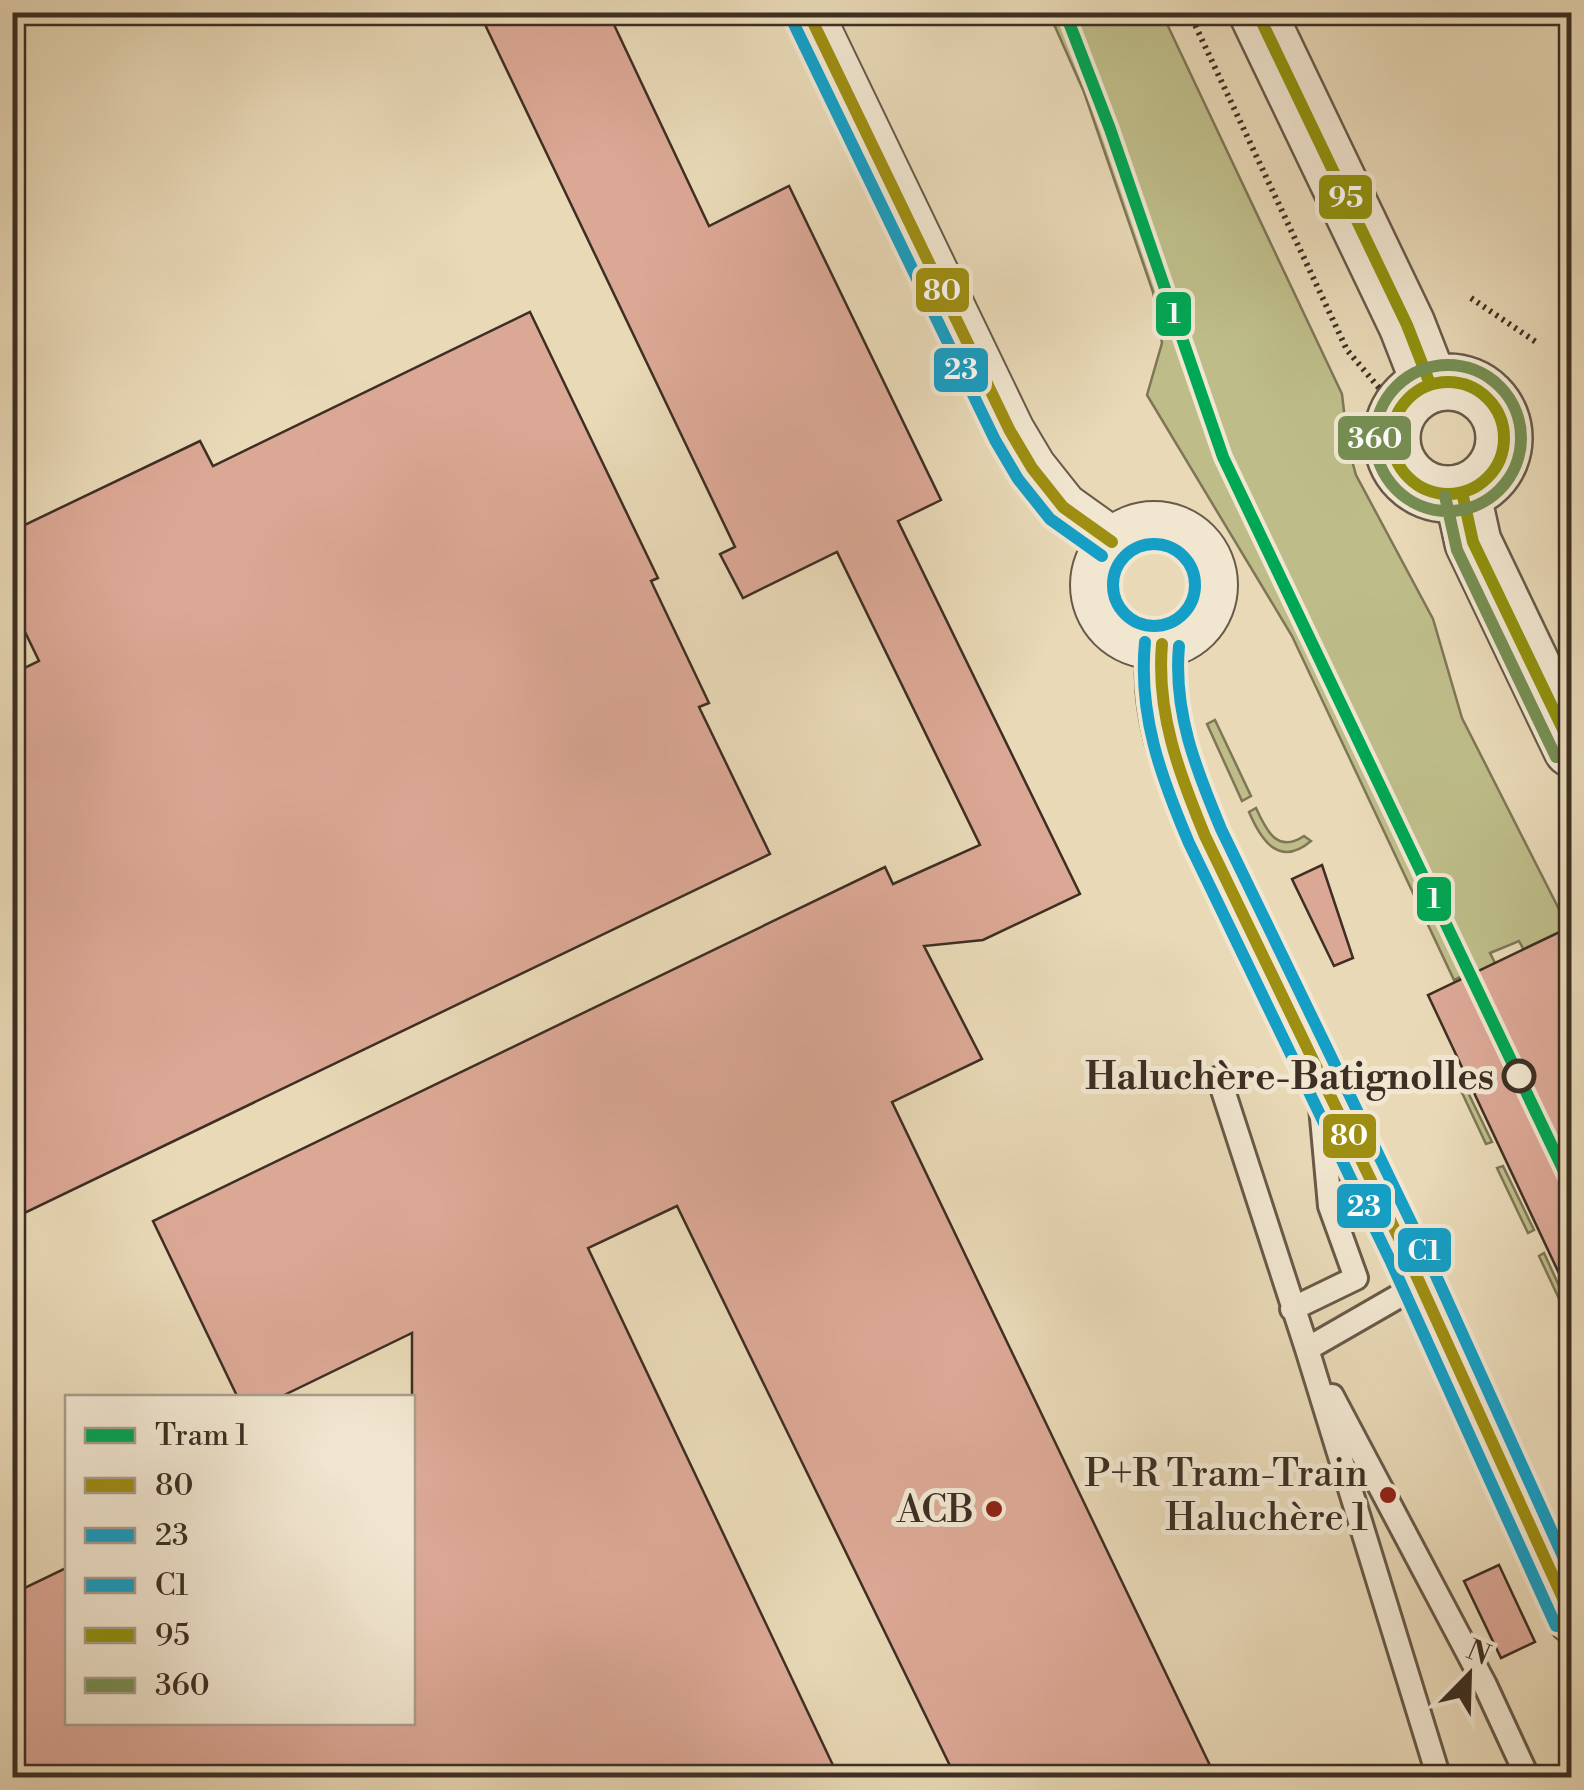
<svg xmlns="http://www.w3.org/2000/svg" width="1584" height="1790" viewBox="0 0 1584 1790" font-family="'Libre Bodoni',serif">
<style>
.green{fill:#bebd89;stroke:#7e7656;stroke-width:2.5}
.building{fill:#dca896;stroke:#3d2f23;stroke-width:2.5}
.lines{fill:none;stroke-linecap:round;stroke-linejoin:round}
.service-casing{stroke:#685a48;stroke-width:28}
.minor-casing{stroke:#685a48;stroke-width:52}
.tertiary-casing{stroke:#685a48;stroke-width:60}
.path{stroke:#3d2f23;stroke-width:6;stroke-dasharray:2.5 5;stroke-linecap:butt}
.service{stroke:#f1e6d0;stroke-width:22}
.minor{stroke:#f1e6d0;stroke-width:48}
.tertiary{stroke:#f1e6d0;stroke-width:55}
.bus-1-casing{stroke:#f1e6d0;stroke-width:20}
.bus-2-casing{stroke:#f1e6d0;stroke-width:20}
.bus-3-casing{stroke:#f1e6d0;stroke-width:20}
.bus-4-casing{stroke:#f1e6d0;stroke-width:20}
.bus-5-casing{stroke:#f1e6d0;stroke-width:20}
.bus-1{stroke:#9e8e12;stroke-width:12}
.bus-2{stroke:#159fc6;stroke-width:12}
.bus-3{stroke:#159fc6;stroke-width:12}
.bus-4{stroke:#90910e;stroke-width:12}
.bus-5{stroke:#768f53;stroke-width:12}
.tram-1-casing{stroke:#f1e6d0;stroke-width:20}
.tram-1{stroke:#00a754;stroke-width:12}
.stop-dot{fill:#f1e6d0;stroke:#3d2f23;stroke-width:5}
.poi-dot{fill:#8f2418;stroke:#f1e6d0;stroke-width:4}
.labels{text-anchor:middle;stroke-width:10;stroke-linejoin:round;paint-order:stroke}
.stop-label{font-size:38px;font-weight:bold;fill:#3d2f23;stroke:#f1e6d0;text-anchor:end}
.poi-label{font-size:38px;fill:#3d2f23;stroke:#f1e6d0;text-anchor:end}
.line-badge{stroke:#f1e6d0;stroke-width:4}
.badge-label{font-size:28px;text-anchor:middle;font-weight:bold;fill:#fff}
</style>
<rect width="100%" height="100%" fill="#e9d9b7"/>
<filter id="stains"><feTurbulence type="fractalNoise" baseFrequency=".002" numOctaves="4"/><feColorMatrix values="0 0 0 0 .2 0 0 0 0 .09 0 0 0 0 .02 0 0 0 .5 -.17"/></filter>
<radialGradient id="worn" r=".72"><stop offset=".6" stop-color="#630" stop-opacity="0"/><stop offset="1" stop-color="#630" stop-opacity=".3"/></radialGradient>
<path class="green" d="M 1049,13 L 1165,13 L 1166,22 L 1342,394 L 1348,446 L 1356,475 L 1433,619 L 1462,718 L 1571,933 L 1526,954 L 1519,941 L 1490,953 L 1497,967 L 1463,984 L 1460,977 L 1454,980 L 1292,636 L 1147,395 L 1162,343 L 1153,292 L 1084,92 Z
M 1215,720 L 1251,796 L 1242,801 L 1207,724 Z
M 1256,808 C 1266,830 1277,854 1304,836 L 1311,841 C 1279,868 1261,840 1249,812 Z
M 1461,1078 L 1492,1142 L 1486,1144 L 1456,1080 Z
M 1503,1166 L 1534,1230 L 1528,1233 L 1497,1168 Z
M 1544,1253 L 1571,1312 L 1569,1320 L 1539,1256 Z"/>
<path class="building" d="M 479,12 L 608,12 L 709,226 L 789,186 L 941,500 L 898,521 L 1080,894 L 983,940 L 924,946 L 982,1059 L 892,1102 L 1216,1778 L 956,1778 L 677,1206 L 588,1248 L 839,1778 L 12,1778 L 12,1594 L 68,1567 L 68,1722 L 412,1722 L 412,1333 L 278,1398 L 238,1398 L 153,1221 L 885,867 L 893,884 L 980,845 L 837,552 L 743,598 L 720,554 L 735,547 Z
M 530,312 L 658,578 L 651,581 L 709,703 L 699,707 L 770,854 L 12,1219 L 12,674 L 39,661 L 12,605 L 12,531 L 200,441 L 213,466 Z
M 1322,865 L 1353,958 L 1334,966 L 1292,879 Z
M 1572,926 L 1572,1301 L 1428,995 Z
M 1499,1565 L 1535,1642 L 1501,1658 L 1464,1581 Z"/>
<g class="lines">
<g class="service-casing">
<path id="service" d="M 1219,1078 L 1307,1349 L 1439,1778
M 1292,1309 L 1356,1278 L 1330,1206 L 1321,1107
M 1307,1349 L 1420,1284
M 1332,1396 L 1485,1685 L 1528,1778"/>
</g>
<g class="minor-casing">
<path id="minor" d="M 808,12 L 1010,431 L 1032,468 L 1063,507 L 1112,542
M1095 585a59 59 0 1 1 118 0a59 59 0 1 1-118 0Z
M 1162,644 C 1151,711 1180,776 1205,836 L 1407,1255 L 1572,1619"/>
</g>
<g class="tertiary-casing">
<path id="tertiary" d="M 1257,12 L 1407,325 L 1430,384
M1392 438a56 56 0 1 1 112 0a56 56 0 1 1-112 0Z
M 1462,492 L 1473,542 L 1572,749"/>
</g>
<path class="path" d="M 1189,12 L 1347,350 L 1380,389
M 1471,298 L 1536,342
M 1565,428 L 1569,401"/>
<use href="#service" class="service"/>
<use href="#minor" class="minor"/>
<use href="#tertiary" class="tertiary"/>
<g class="bus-1-casing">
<path id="bus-1" d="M 808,12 L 1010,431 L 1032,468 L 1063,507 L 1112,542
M 1162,644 C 1156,713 1179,773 1205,836 L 1407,1255 L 1572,1618"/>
</g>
<g class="bus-2-casing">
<path id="bus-2" d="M 792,20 L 995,440 L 1018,479 L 1050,519 L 1102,556
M 1145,642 C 1138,715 1161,777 1189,843 L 1391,1262 L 1556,1626"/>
</g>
<g class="bus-3-casing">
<path id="bus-3" d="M1113 585a41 41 0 1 1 82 0a41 41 0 1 1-82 0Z
M 1179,646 C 1173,712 1196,769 1221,829 L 1423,1247 L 1572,1576"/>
</g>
<g class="bus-4-casing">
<path id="bus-4" d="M 1257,12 L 1407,325 L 1430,384
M1392 438a56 56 0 1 1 112 0a56 56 0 1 1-112 0Z
M 1462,492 L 1473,542 L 1572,748"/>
</g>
<g class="bus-5-casing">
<path id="bus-5" d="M1375 438a73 73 0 1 1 146 0a73 73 0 1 1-146 0Z
M 1445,496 L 1457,550 L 1556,757"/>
</g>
<use href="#bus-1" class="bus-1"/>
<use href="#bus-2" class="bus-2"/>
<use href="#bus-3" class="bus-3"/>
<use href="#bus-4" class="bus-4"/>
<use href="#bus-5" class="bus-5"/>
<g class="tram-1-casing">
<path id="tram-1" d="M 1065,12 L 1110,129 L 1223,457 L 1572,1188"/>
</g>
<use href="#tram-1" class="tram-1"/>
</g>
<circle class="stop-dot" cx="1519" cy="1076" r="15"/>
<g class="poi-dot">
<circle cx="1388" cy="1495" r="10"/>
<circle cx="994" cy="1509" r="10"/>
</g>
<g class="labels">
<g class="stop-label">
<text x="1494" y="1089">Haluchère-Batignolles</text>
</g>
<g class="poi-label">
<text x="1368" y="1486">P+R Tram-Train<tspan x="1368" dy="44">Haluchère 1</tspan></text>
<text x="974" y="1522">ACB</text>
</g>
</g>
<g class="line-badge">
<rect x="1317" y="173" width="57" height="48" rx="10" fill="#90910e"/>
<rect x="914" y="266" width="57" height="48" rx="10" fill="#9e8e12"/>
<rect x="1154" y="290" width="39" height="48" rx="10" fill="#00a754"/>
<rect x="932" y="346" width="58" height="48" rx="10" fill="#159fc6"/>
<rect x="1336" y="414" width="77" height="48" rx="10" fill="#768f53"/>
<rect x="1415" y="875" width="38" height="48" rx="10" fill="#00a754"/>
<rect x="1321" y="1112" width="57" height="48" rx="10" fill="#9e8e12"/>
<rect x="1335" y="1182" width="58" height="48" rx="10" fill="#159fc6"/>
<rect x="1396" y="1226" width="57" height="48" rx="10" fill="#159fc6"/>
</g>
<g class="badge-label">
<text x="1346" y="207">95</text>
<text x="942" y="300">80</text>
<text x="1174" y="323">1</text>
<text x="961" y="379">23</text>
<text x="1375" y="448">360</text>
<text x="1434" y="908">1</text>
<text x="1349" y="1145">80</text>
<text x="1364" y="1216">23</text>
<text x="1424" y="1260">C1</text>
</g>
<rect width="1584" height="1790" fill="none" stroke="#e9d9b7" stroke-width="50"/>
<rect x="15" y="15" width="1554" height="1760" fill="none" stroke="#3d2f23" stroke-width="5"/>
<rect x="25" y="25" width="1534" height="1740" fill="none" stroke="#3d2f23" stroke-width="2.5"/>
<rect x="65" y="1395" width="350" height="330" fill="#f1e6d0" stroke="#a99d8b" stroke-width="2.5"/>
<rect x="85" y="1428" width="50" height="15" fill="#00a754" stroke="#a99d8b" stroke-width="2.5"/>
<text x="155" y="1445" font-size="30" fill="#3d2f23">Tram 1</text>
<rect x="85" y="1478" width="50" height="15" fill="#9e8e12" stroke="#a99d8b" stroke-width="2.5"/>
<text x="155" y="1495" font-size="30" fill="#3d2f23">80</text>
<rect x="85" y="1528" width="50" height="15" fill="#159fc6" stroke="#a99d8b" stroke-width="2.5"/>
<text x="155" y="1545" font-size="30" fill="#3d2f23">23</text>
<rect x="85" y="1578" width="50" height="15" fill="#159fc6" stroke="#a99d8b" stroke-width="2.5"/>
<text x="155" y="1595" font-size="30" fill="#3d2f23">C1</text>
<rect x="85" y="1628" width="50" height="15" fill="#90910e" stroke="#a99d8b" stroke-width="2.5"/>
<text x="155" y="1645" font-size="30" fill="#3d2f23">95</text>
<rect x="85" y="1678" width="50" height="15" fill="#768f53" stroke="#a99d8b" stroke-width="2.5"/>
<text x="155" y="1695" font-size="30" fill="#3d2f23">360</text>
<g transform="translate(1469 1675) rotate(23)" stroke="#f1e6d0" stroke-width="8" paint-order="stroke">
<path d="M0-8L18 38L0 25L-18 38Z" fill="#3d2f23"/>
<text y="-15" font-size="28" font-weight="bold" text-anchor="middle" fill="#3d2f23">N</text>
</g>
<rect width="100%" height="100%" filter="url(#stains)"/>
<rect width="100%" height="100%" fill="url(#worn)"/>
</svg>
